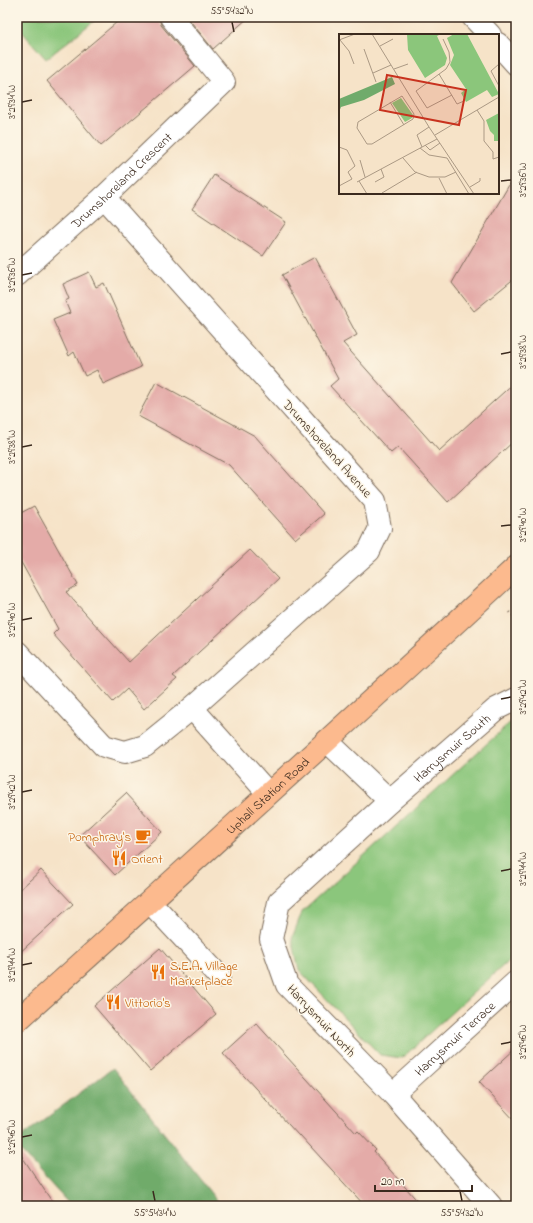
<svg xmlns="http://www.w3.org/2000/svg" width="533" height="1223" viewBox="0 0 533 1223" font-family="'Indie Flower',sans-serif">
<style>
.green{fill:#8bc67b;stroke:#63784c}
.forest{fill:#70ab6b;stroke:#566a44}
.building{fill:#e4aba8}
.lines{fill:none;stroke-linecap:round;stroke-linejoin:round}
.minor-casing{stroke:#7c6b5a;stroke-width:24}
.major-casing{stroke:#7c6b5a;stroke-width:24}
.path{stroke:#7c6b5a;stroke-width:2.5;stroke-dasharray:1 3;stroke-linecap:butt}
.minor{stroke:#fff;stroke-width:22}
.major{stroke:#fcba8e;stroke-width:22}
.ticks{fill:none;stroke:#3b2a1e;stroke-width:1.5}
.labels{text-anchor:middle;stroke-width:3;stroke-linejoin:round;paint-order:stroke}
.street-label{font-size:13px;fill:#3b2a1e;stroke:#fcf5e5}
.food-label{font-size:13px;fill:#c56008;stroke:#fcf5e5;text-anchor:start}
.inset-road{fill:none;stroke:#ab9984;stroke-width:1}
.view{fill:#c8321e;fill-opacity:0.15;stroke:#c8321e;stroke-width:2}
.inset-edge{fill:none;stroke:#3b2a1e;stroke-width:2}
.neatline{fill:none;stroke:#3b2a1e;stroke-width:1.5}
.ticks-label{font-size:10px;text-anchor:middle;fill:#3b2a1e}
</style>
<rect width="100%" height="100%" fill="#fcf5e5"/>
<filter id="ink" filterUnits="userSpaceOnUse"><feTurbulence type="fractalNoise" baseFrequency=".025" numOctaves="2"/><feDisplacementMap in="SourceGraphic" scale="8" xChannelSelector="R" yChannelSelector="G"/><feConvolveMatrix kernelMatrix="1 2 1 2 8 2 1 2 1" color-interpolation-filters="sRGB"/></filter>
<filter id="wash" filterUnits="userSpaceOnUse"><feTurbulence type="fractalNoise" baseFrequency=".012" numOctaves="4" result="noise"/><feDisplacementMap in="SourceGraphic" scale="16" xChannelSelector="R" yChannelSelector="G"/><feGaussianBlur stdDeviation="0.9" result="paint"/><feColorMatrix in="noise" values="0 0 0 0 0 0 0 0 0 0 0 0 0 0 0 0 0 1.4 0 .05"/><feComposite in="paint" operator="in"/></filter>
<g filter="url(#wash)">
<rect width="100%" height="100%" fill="#f6e3c8"/>
<path class="green" d="M 17,17 L 99,17 L 46,59 L 17,26 Z
M 516,718 L 516,954 L 402,1058 L 380,1055 L 299,970 L 292,938 L 302,912 L 514,719 Z"/>
<path class="forest" d="M 113,1068 L 221,1206 L 71,1206 L 17,1147 L 17,1140 Z"/>
<g id="blocks">
<path class="building" d="M 123,17 L 159,17 L 161,25 L 195,66 L 101,146 L 47,81 Z
M 187,17 L 249,17 L 213,49 Z
M 516,173 L 516,277 L 474,311 L 452,283 Z
M 214,175 L 286,222 L 263,256 L 192,209 Z
M 315,257 L 357,335 L 343,343 L 439,451 L 516,381 L 516,439 L 448,502 L 398,447 L 391,453 L 330,386 L 338,379 L 282,275 Z
M 89,272 L 96,287 L 104,283 L 141,367 L 103,384 L 97,370 L 85,376 L 74,352 L 69,356 L 53,320 L 70,313 L 65,301 L 69,299 L 63,284 Z
M 156,382 L 255,436 L 324,514 L 295,539 L 229,465 L 138,416 Z
M 34,506 L 78,585 L 66,592 L 129,662 L 250,550 L 278,579 L 173,676 L 177,679 L 144,709 L 127,689 L 113,702 L 53,634 L 58,629 L 17,555 L 17,515 Z
M 126,793 L 162,832 L 115,875 L 79,836 Z
M 41,870 L 73,904 L 17,955 L 17,892 Z
M 160,948 L 216,1014 L 150,1071 L 94,1006 Z
M 256,1023 L 356,1133 L 358,1131 L 376,1150 L 374,1152 L 422,1206 L 365,1206 L 300,1135 L 299,1136 L 223,1053 Z
M 516,1048 L 516,1122 L 479,1082 Z
M 17,1149 L 55,1206 L 17,1206 Z"/>
</g>
</g>
<g filter="url(#ink)">
<use href="#blocks" fill-opacity="0" stroke="#7c6b5a" stroke-width="1"/>
<g class="lines">
<g class="minor-casing">
<g id="minor">
<path d="M 473,17 L 490,35"/>
<path d="M 498,44 L 516,64"/>
<path id="s1" d="M 17,275 L 104,197 L 224,82 L 171,17"/>
<path d="M 17,652 L 104,746 L 125,752 L 145,746 L 192,708 L 369,551 L 380,528 L 375,501 L 104,197"/>
<path d="M 192,708 L 268,793"/>
<path d="M 327,741 L 390,801"/>
<path d="M 150,902 L 219,976"/>
<path id="s2" d="M 393,1094 L 516,982"/>
<path id="s3" d="M 491,1206 L 393,1094 L 287,985 L 271,939 L 279,902 L 390,801 L 496,709 L 516,699"/>
</g>
</g>
<g class="major-casing">
<g id="major">
<path id="s4" d="M 17,1021 C 184,871 351,720 516,567"/>
</g>
</g>
<path class="path" d="M 510,612 L 516,619"/>
<use href="#minor" class="minor"/>
<use href="#major" class="major"/>
</g>
</g>
<path class="ticks" d="M 232,22 L 234,32M 22,102 L 32,100M 501,181 L 511,180M 22,275 L 32,273M 501,354 L 511,352M 22,447 L 32,445M 501,526 L 511,525M 22,620 L 32,618M 501,699 L 511,697M 22,792 L 32,790M 501,871 L 511,869M 22,965 L 32,963M 501,1044 L 511,1042M 22,1137 L 32,1135M 153,1191 L 155,1201M 460,1191 L 462,1201"/>
<defs>
<g id="cafe-bare" transform="scale(1.2)"><path d="M-5.5-4.5H6V0H3Q3 3.5 0 3.5H-2.5Q-5.5 3.5-5.5 0ZM3-3.2v2h1.7v-2ZM-6 4.5H4V6H-6Z" fill="#e8710a" stroke="#fcf5e5" stroke-width="2.5" paint-order="stroke"/></g>
<g id="restaurant-bare" transform="scale(1.2)"><path d="M-5-6h1v4h1v-4h1v4h1v-4h1v5L-1.5 .5V6h-2V.5L-5-1ZM5-6V6H3V1.5H1.5Q1.5-4 5-6Z" fill="#e8710a" stroke="#fcf5e5" stroke-width="2.5" paint-order="stroke"/></g>
</defs>
<g fill-rule="evenodd">
<use href="#cafe-bare" x="143" y="836"/>
<use href="#restaurant-bare" x="119" y="858"/>
<use href="#restaurant-bare" x="158" y="972"/>
<use href="#restaurant-bare" x="113" y="1002"/>
</g>
<g class="labels">
<g class="street-label">
<text dy="5" stroke="none"><textPath href="#s1" startOffset="141">Drumshoreland Crescent</textPath></text>
<text transform="translate(328 448) rotate(48)" y="5">Drumshoreland Avenue</text>
<text dy="5" stroke="none"><textPath href="#s3" startOffset="619">Harrysmuir South</textPath></text>
<text dy="5" stroke="none"><textPath href="#s4" startOffset="337">Uphall Station Road</textPath></text>
<text transform="translate(322 1020) rotate(47)" y="5">Harrysmuir North</text>
<text dy="5" stroke="none"><textPath href="#s2" startOffset="83">Harrysmuir Terrace</textPath></text>
</g>
<g class="food-label">
<text x="131" y="841" text-anchor="end">Pomphray's</text>
<text x="131" y="863">Orient</text>
<text x="170" y="970">S.E.A. Village<tspan x="170" dy="15">Marketplace</tspan></text>
<text x="125" y="1007">Vittorio's</text>
</g>
</g>
<g transform="translate(339 34)">
<rect width="160" height="160" fill="#f6e3c8"/>
<path d="M 68,0 L 102,0 L 98,2 L 108,24 L 106,31 L 86,44 L 69,16 ZM 115,0 L 128,0 L 160,60 L 153,63 L 148,56 L 127,68 L 122,59 L 127,55 L 111,31 L 115,21 L 108,4 ZM 62,64 L 74,81 L 73,84 L 66,88 L 53,69 ZM 160,79 L 160,107 L 155,107 L 155,101 L 151,97 L 147,86 Z" fill="#8bc67b"/>
<path d="M 53,43 L 56,50 L 25,66 L 2,73 L 0,78 L 0,65 Z" fill="#70ab6b"/>
<path class="inset-road" d="M 33,0 L 90,93 L 135,160M 104,5 L 110,18 L 111,28 L 107,35 L 77,57 L 88,74 L 113,61M 0,6 L 16,0M 1,6 L 10,17 L 15,30M 41,12 L 54,5M 25,15 L 37,48M 160,30 L 152,37 L 160,52M 55,35 L 69,30M 34,39 L 52,31M 100,40 L 118,70 L 125,67M 63,62 L 75,80 L 74,85 L 33,110 L 28,110 L 18,94 L 19,88 ZM 51,68 L 65,91M 138,76 L 145,87 L 145,107 L 154,118 L 154,125 L 160,123M 96,101 L 160,63M 86,111 L 91,116 L 101,109M 0,113 L 8,116 L 16,132 L 9,138 L 13,145 L 0,152M 83,113 L 78,101 L 90,93M 81,114 L 90,121 L 108,124 L 130,160M 64,124 L 76,138 L 90,143 L 106,143 L 117,138M 21,126 L 26,143M 100,144 L 108,160M 20,147 L 28,160M 18,148 L 98,105M 36,148 L 45,143 L 42,135M 131,153 L 141,147 L 141,144M 43,159 L 78,138"/>
<path class="view" d="M 48,41 L 127,56 L 120,91 L 41,76 Z"/>
<rect width="160" height="160" class="inset-edge"/>
</g>
<rect width="533" height="1223" fill="none" stroke="#fcf5e5" stroke-width="44"/>
<path d="M375 1185v6h97v-6" fill="none" stroke="#3b2a1e" stroke-width="2"/>
<text x="381" y="1185" font-size="12" fill="#3b2a1e" stroke="#fcf5e5" stroke-width="3" paint-order="stroke">20 m</text>
<rect x="22" y="22" width="489" height="1179" class="neatline"/>
<g class="ticks-label">
<text x="232" y="14">55°54'32"N</text>
<text transform="translate(11 102) rotate(-90)" y="4">3°29'34"W</text>
<text transform="translate(522 180) rotate(-90)" y="4">3°29'36"W</text>
<text transform="translate(11 275) rotate(-90)" y="4">3°29'36"W</text>
<text transform="translate(522 352) rotate(-90)" y="4">3°29'38"W</text>
<text transform="translate(11 447) rotate(-90)" y="4">3°29'38"W</text>
<text transform="translate(522 525) rotate(-90)" y="4">3°29'40"W</text>
<text transform="translate(11 620) rotate(-90)" y="4">3°29'40"W</text>
<text transform="translate(522 697) rotate(-90)" y="4">3°29'42"W</text>
<text transform="translate(11 792) rotate(-90)" y="4">3°29'42"W</text>
<text transform="translate(522 869) rotate(-90)" y="4">3°29'44"W</text>
<text transform="translate(11 965) rotate(-90)" y="4">3°29'44"W</text>
<text transform="translate(522 1042) rotate(-90)" y="4">3°29'46"W</text>
<text transform="translate(11 1137) rotate(-90)" y="4">3°29'46"W</text>
<text x="155" y="1216">55°54'34"N</text>
<text x="462" y="1216">55°54'32"N</text>
</g>
</svg>
